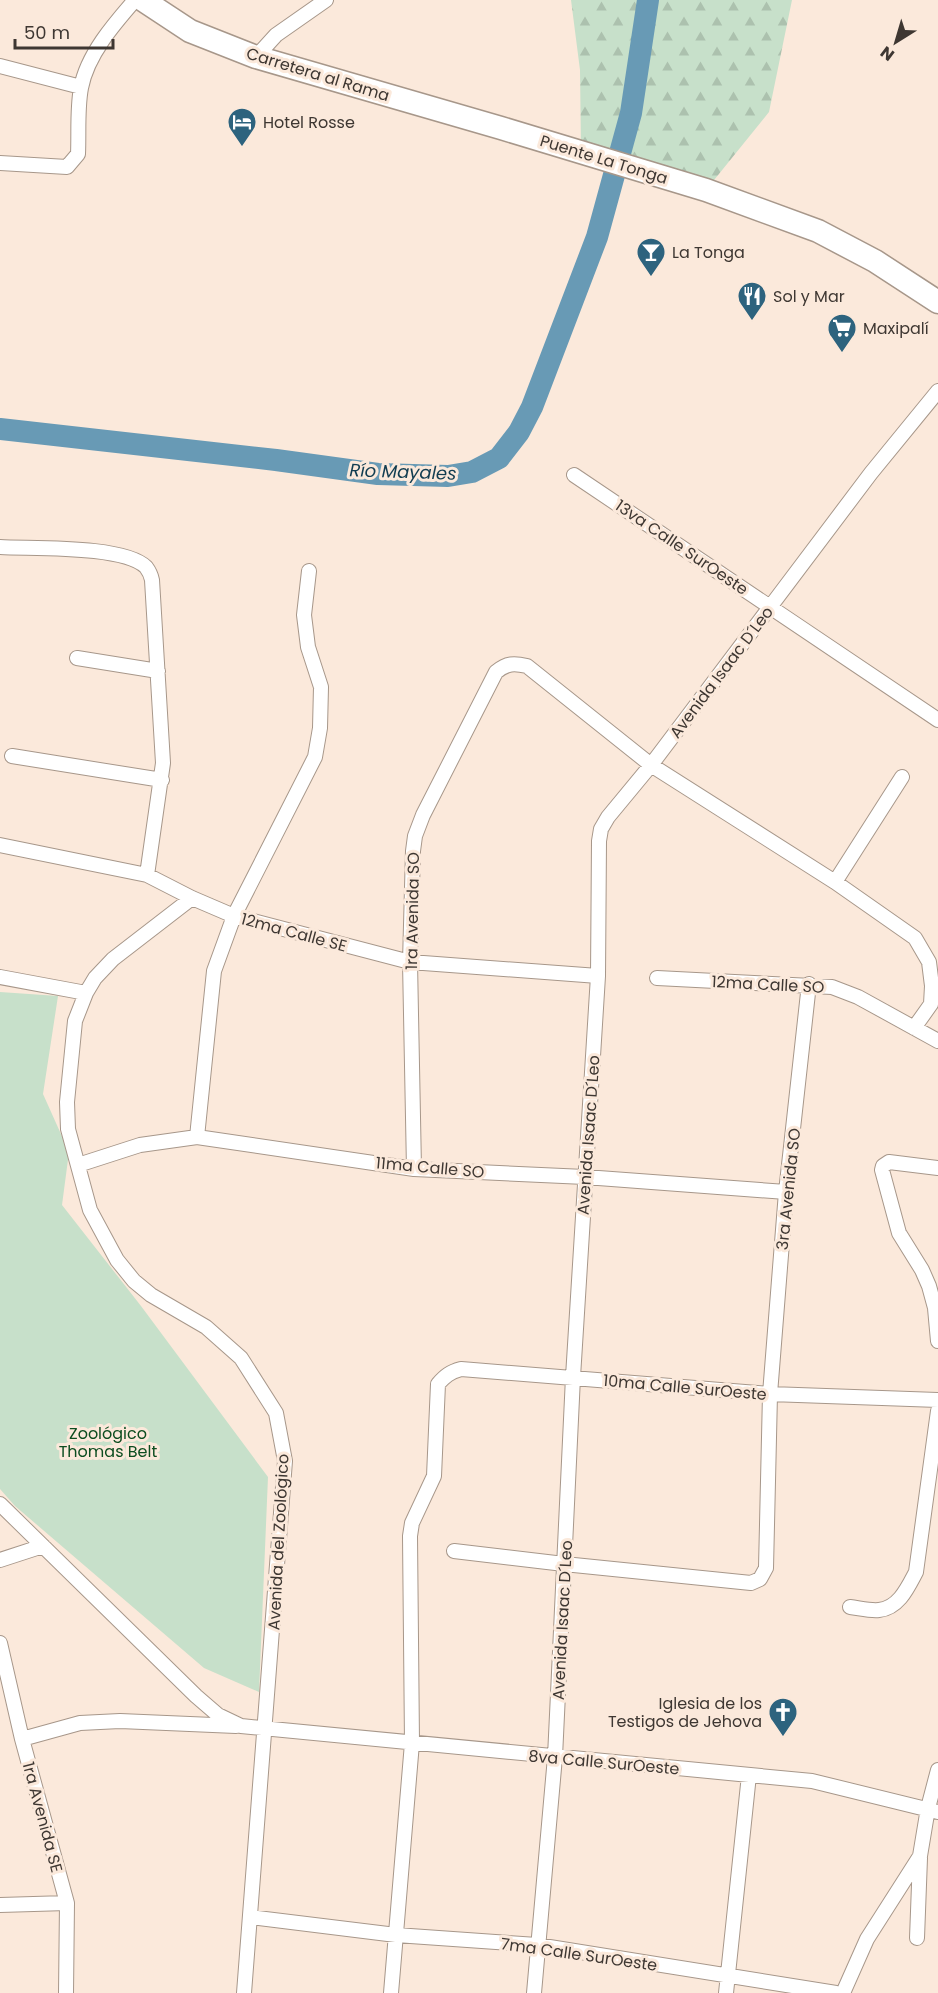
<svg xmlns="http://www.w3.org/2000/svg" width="938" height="1993" viewBox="0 0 938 1993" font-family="Poppins,sans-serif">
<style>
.green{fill:#c7e0ca}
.forest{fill:url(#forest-firs)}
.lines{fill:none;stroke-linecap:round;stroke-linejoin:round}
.river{stroke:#689ab5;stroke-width:22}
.minor-casing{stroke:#a7978a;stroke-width:16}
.trunk-casing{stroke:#a7978a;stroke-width:25}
.minor{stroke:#fff;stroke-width:14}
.trunk{stroke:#fff;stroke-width:22}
.labels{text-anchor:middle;stroke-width:6;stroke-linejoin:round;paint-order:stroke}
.street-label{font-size:16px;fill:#3e3732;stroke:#fbe9db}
.poi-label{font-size:16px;fill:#3e3732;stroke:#fbe9db;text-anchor:start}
.park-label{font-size:16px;fill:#0d4d20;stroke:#fbe9db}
.water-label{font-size:18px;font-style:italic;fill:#123d51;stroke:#fbe9db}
</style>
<defs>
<pattern id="forest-firs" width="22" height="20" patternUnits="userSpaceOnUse" patternTransform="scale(1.5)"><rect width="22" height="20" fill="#c7e0ca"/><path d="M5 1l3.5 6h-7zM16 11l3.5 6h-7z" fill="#acc1ae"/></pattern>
</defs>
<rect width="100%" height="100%" fill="#fbe9db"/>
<path class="green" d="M 0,992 L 58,996 L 43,1094 L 69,1152 L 62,1205 L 141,1306 L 268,1477 L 259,1692 L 204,1668 L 15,1506 L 0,1489 Z"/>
<path class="forest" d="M 571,0 L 792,0 L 769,112 L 706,190 L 581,152 L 580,70 Z"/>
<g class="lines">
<path class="river" d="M 0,429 L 276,460 L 378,474 L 448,476 L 472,472 L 499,458 L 519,432 L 532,407 L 597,237 L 631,113 L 648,0"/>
<g class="minor-casing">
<path id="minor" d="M 256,57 L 276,35 L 326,0
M 0,66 L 81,87
M 0,163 L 67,167 L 78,154 C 79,133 77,109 81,88 C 87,55 114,24 135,0
M 574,475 L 938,720
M 0,547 C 33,549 123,545 146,567 C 149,571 151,575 152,580 L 163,763 L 147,875
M 77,658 L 158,671
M 12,756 L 162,780
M 0,845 L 147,875 L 192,898 L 234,916 L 410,962 L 598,976
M 835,882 L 902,777
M 192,898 L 113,959 L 95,978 L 86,993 L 75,1021 L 67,1102 L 68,1129 L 90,1210 L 117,1260 L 134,1281 L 151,1295 L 206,1327 L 241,1358 L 276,1413 L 285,1461 L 244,1993
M 0,977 L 86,993
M 657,978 L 832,987 L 858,997 L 938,1041
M 197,1137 L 214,971 L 234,916 L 315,757 L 320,728 L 321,687 L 308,647 L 304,615 L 309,571
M 78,1165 L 140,1145 L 197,1137 L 414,1169 L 585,1177 L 786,1192
M 938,1168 L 889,1162 L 883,1166 L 882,1170 L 899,1233 L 922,1270 L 929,1286 L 935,1308 L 938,1341
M 414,1169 L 410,962 L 413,851 L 415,836 L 423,815 L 496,672 C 507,663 514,663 527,666 L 651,765 L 835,882 L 915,938 L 929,962 L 932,986 L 931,1004 L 914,1028
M 0,1504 L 196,1696 L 218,1715 L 241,1726 L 812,1781 L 938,1812
M 454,1551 L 564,1564 L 751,1583 L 760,1579 L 766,1568 L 770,1394 L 786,1192 L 809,984
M 0,1560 L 43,1546
M 850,1607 C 859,1608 870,1611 879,1610 C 899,1608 908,1587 916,1572 L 938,1411
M 0,1643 L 22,1739 L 67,1903 L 66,1993
M 22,1739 L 80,1723 L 120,1721 L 236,1726
M 0,1905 L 67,1903
M 250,1917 L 396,1935 L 537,1945 L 836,1993
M 917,1938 L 920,1858
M 391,1993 L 412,1743 L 410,1536 L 412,1523 L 434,1476 L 438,1384 C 445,1376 450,1372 461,1369 L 770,1394 L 938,1400
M 534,1993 L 555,1757 L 573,1377 L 598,976 L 599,841 L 601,829 L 608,817 L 651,765 L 871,473 L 938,391
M 726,1993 L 749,1775
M 843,1993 L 867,1939 L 920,1856 L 928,1808 L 938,1770"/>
</g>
<g class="trunk-casing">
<path id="trunk" d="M 143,0 L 190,31 L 256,57 L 501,128 L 706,190 L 818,231 L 875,261 L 938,302"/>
</g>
<use href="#minor" class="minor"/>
<use href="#trunk" class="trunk"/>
</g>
<defs>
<g id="hotel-pin" transform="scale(1.5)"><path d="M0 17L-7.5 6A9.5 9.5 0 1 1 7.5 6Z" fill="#2d637e" stroke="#fbe9db"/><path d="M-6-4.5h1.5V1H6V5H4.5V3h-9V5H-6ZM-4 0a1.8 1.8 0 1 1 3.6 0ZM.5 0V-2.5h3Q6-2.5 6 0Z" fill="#fff"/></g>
<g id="bar-pin" transform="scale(1.5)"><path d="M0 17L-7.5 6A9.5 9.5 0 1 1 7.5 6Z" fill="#2d637e" stroke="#fbe9db"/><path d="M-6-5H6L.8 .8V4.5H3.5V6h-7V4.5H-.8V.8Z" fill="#fff"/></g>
<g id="restaurant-pin" transform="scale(1.5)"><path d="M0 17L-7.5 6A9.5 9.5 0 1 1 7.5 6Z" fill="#2d637e" stroke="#fbe9db"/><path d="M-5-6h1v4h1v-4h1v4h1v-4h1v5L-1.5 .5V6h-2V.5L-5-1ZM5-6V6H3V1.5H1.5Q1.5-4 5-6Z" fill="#fff"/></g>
<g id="supermarket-pin" transform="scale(1.5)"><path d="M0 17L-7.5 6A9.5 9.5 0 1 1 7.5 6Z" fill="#2d637e" stroke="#fbe9db"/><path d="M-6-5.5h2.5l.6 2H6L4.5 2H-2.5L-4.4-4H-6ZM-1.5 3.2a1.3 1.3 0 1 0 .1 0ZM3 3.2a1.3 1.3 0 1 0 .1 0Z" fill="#fff"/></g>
<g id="church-pin" transform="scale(1.5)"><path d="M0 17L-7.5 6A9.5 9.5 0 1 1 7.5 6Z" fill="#2d637e" stroke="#fbe9db"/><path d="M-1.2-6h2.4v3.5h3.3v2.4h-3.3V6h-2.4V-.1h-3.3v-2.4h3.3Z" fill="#fff"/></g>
</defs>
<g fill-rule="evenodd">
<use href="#hotel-pin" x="242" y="122"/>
<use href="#bar-pin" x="651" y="252"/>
<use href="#restaurant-pin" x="752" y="296"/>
<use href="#supermarket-pin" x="842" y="328"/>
<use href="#church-pin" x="783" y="1712"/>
</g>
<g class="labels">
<g class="street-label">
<text transform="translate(318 74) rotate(17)" y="6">Carretera al Rama</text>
<text transform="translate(604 159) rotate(17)" y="6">Puente La Tonga</text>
<text transform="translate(682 547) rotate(34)" y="6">13va Calle SurOeste</text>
<text transform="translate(721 672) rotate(-53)" y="6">Avenida Isaac D´Leo</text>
<text transform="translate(412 911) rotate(-89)" y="6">1ra Avenida SO</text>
<text transform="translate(294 932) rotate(15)" y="6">12ma Calle SE</text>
<text transform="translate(768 984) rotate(3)" y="6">12ma Calle SO</text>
<text transform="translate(588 1135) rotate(-86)" y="6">Avenida Isaac D´Leo</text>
<text transform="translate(430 1167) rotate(5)" y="6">11ma Calle SO</text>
<text transform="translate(788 1189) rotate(-84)" y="6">3ra Avenida SO</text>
<text transform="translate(685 1387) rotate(5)" y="6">10ma Calle SurOeste</text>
<text transform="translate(278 1542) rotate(-87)" y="6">Avenida del Zoológico</text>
<text transform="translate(562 1620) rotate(-87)" y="6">Avenida Isaac D´Leo</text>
<text transform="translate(604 1762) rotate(5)" y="6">8va Calle SurOeste</text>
<text transform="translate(43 1817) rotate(75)" y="6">1ra Avenida SE</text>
<text transform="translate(579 1954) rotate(8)" y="6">7ma Calle SurOeste</text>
</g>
<g class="poi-label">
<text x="263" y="128">Hotel Rosse</text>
<text x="672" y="258">La Tonga</text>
<text x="773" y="302">Sol y Mar</text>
<text x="863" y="334">Maxipalí</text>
<text x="762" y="1709" text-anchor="end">Iglesia de los<tspan x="762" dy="18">Testigos de Jehova</tspan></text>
</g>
<g class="park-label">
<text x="108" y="1439">Zoológico<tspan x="108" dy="18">Thomas Belt</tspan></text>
</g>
<g class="water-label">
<text transform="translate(403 472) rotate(2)" y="6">Río Mayales</text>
</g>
</g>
<g transform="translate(896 42) rotate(217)" stroke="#fbe9db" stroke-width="4.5" paint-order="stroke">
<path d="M0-4.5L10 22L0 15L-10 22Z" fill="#3e3732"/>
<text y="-9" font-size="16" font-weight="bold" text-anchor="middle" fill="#3e3732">N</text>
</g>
<path d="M15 39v9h98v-9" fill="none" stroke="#3e3732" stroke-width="3"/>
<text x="24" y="39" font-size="18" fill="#3e3732" stroke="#fbe9db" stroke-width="4.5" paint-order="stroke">50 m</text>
</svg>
